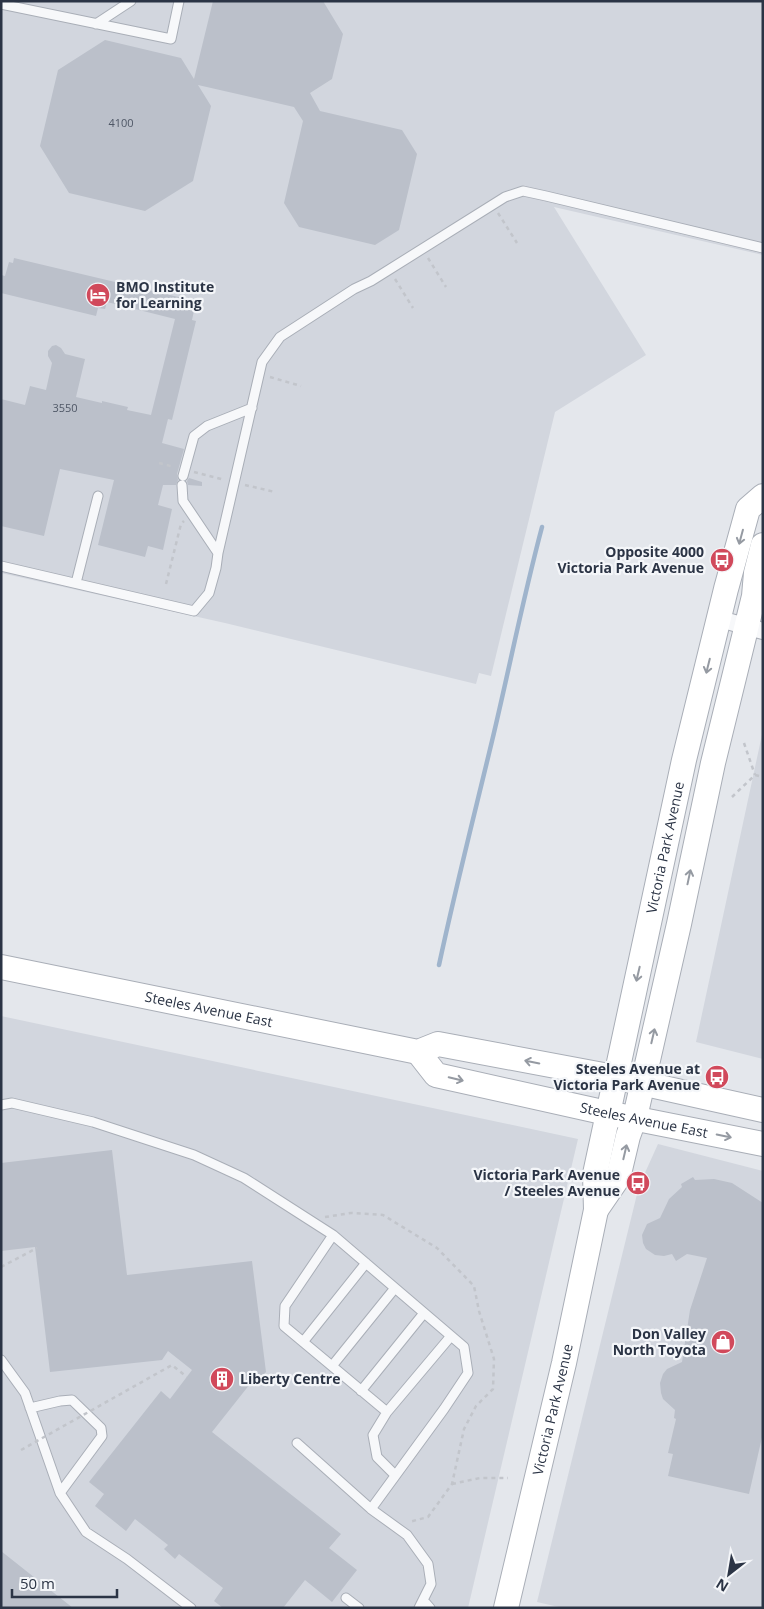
<svg xmlns="http://www.w3.org/2000/svg" width="764" height="1609" viewBox="0 0 764 1609" font-family="'Open Sans',sans-serif">
<style>
.built{fill:#d2d6de}
.lines{fill:none;stroke-linecap:round;stroke-linejoin:round}
.stream{stroke:#9fb4cc;stroke-width:4.5}
.building{fill:#bbc0ca}
.lane-casing{stroke:#a9aeb7;stroke-width:11}
.street-casing{stroke:#a9aeb7;stroke-width:18}
.secondary-casing{stroke:#a9aeb7;stroke-width:26}
.path{stroke:#c2c5cb;stroke-width:2.5;stroke-dasharray:4 4;stroke-linecap:butt}
.lane{stroke:#f7f8fa;stroke-width:9}
.street{stroke:#f7f8fa;stroke-width:16}
.secondary{stroke:#fff;stroke-width:24}
.path-bridge{stroke:#c2c5cb;stroke-width:2.5;stroke-dasharray:4 4;stroke-linecap:butt}
.oneway{stroke:#959aa2}
.labels{text-anchor:middle;stroke-width:4.5;stroke-linejoin:round;paint-order:stroke}
.number-label{font-size:11px;fill:#4f5766}
.poi-label{font-size:14px;font-weight:bold;fill:#2b3445;stroke:#f4f6f9;text-anchor:end}
.street-label{font-size:14px;fill:#2b3445;stroke:#f4f6f9}
</style>
<rect width="100%" height="100%" fill="#e4e7ec"/>
<path class="built" d="M 2,1 L 763,1 L 763,255 L 554,207 L 646,355 L 555,412 L 491,676 L 479,673 L 476,684 L 225,623 L 1,573 Z
M 763,730 L 763,1059 L 696,1042 Z
M 1,1016 L 578,1139 L 468,1608 L 1,1608 Z
M 658,1144 L 763,1171 L 763,1608 L 563,1608 L 537,1602 L 639,1186 Z"/>
<g class="lines">
<path class="stream" d="M 439,965 C 455,890 474,816 492,741 C 509,670 523,598 542,527"/>
</g>
<path class="building" d="M 213,1 L 323,1 L 343,34 L 332,79 L 310,93 L 320,111 L 402,130 L 417,154 L 399,230 L 375,245 L 299,227 L 284,203 L 303,121 L 294,107 L 198,85 L 211,106 L 193,181 L 145,211 L 69,193 L 40,146 L 58,70 L 105,40 L 181,58 L 194,79 Z
M 14,258 L 191,300 L 189,305 L 195,306 L 192,320 L 196,321 L 172,420 L 168,419 L 162,443 L 184,449 L 177,474 L 178,480 L 176,485 L 163,485 L 158,505 L 172,509 L 163,550 L 148,546 L 145,557 L 98,545 L 114,480 L 60,469 L 44,536 L 1,526 L 1,399 L 25,405 L 30,386 L 46,390 L 52,363 L 48,356 L 48,351 L 52,346 L 56,345 L 61,348 L 65,354 L 85,359 L 76,397 L 102,403 L 102,401 L 128,407 L 127,410 L 151,415 L 175,319 L 107,302 L 105,309 L 98,308 L 96,316 L 1,293 L 1,275 L 5,276 L 9,262 L 13,263 Z
M 189,478 L 202,482 L 202,486 L 188,485 L 187,481 Z
M 112,1150 L 127,1275 L 252,1261 L 266,1372 L 255,1385 L 250,1384 L 212,1432 L 341,1534 L 329,1548 L 357,1570 L 332,1602 L 305,1580 L 283,1608 L 223,1608 L 214,1601 L 223,1588 L 179,1554 L 175,1559 L 164,1549 L 168,1545 L 135,1519 L 126,1531 L 95,1506 L 104,1494 L 89,1482 L 161,1391 L 170,1399 L 192,1370 L 168,1351 L 162,1360 L 50,1372 L 35,1247 L 1,1251 L 1,1163 Z
M 693,1177 L 695,1180 L 714,1179 L 732,1183 L 763,1203 L 763,1433 L 749,1494 L 668,1476 L 673,1454 L 668,1453 L 676,1419 L 674,1418 L 675,1410 L 663,1399 L 661,1393 L 660,1383 L 663,1374 L 667,1369 L 682,1362 L 690,1310 L 707,1258 L 687,1254 L 676,1261 L 672,1254 L 664,1256 L 655,1255 L 646,1249 L 643,1243 L 642,1235 L 647,1224 L 660,1218 L 669,1199 L 682,1187 L 681,1184 Z
M 1,1551 L 73,1608 L 1,1608 Z"/>
<g class="lines">
<g class="lane-casing">
<path id="lane" d="M 1,4 L 171,39 L 179,1
M 96,24 L 131,1
M 183,476 L 194,436 L 207,426 L 252,408
M 182,485 L 183,501 L 218,553
M 1,566 L 194,611 L 209,593 L 216,568 L 218,553 L 262,362 L 280,337 L 354,289 L 371,281 L 505,197 L 523,191 L 546,196 L 763,248
M 76,583 L 98,496
M 1,1105 L 12,1103 L 93,1122 L 194,1155 L 244,1178 L 333,1235 L 464,1347 L 468,1373 L 444,1409 L 371,1509
M 333,1235 L 285,1306 L 284,1326 L 387,1412 L 373,1435 L 377,1457 L 395,1475
M 303,1342 L 366,1263
M 1,1360 L 25,1393 L 60,1493 L 86,1532 L 127,1559 L 191,1608
M 332,1366 L 395,1288
M 361,1391 L 424,1313
M 30,1408 L 60,1401 L 72,1400 L 101,1428 L 102,1436 L 60,1493
M 387,1412 L 451,1336
M 297,1443 L 371,1509 L 407,1535 L 428,1564 L 431,1584 L 419,1608
M 346,1598 L 359,1608
M 423,1600 L 430,1608"/>
</g>
<g class="street-casing">
<path id="street" d="M 720,619 L 763,631"/>
</g>
<g class="secondary-casing">
<g id="secondary">
<path id="s1" d="M 1,967 L 418,1052 L 438,1044 L 614,1077 L 763,1110"/>
<path id="s2" d="M 418,1052 L 436,1075 L 607,1113 L 763,1144"/>
<path d="M 596,1210 L 618,1178 L 628,1136 L 635,1117 L 679,924 L 713,763 L 754,596 L 756,573 L 763,545"/>
<path id="s3" d="M 506,1608 L 564,1363 L 596,1210 L 595,1174 L 684,760 L 726,589 L 748,509 L 763,496"/>
</g>
</g>
<path class="path" d="M 498,213 L 517,243
M 428,258 L 446,287
M 395,279 L 413,308
M 270,377 L 301,386
M 159,463 L 174,467
M 194,472 L 225,480
M 245,485 L 275,492
M 166,584 L 181,524 L 184,521
M 744,743 L 755,775
M 732,797 L 755,775 L 763,777
M 325,1217 L 351,1213 L 383,1215 L 437,1248 L 474,1286 L 479,1311 L 494,1359 L 493,1389 L 476,1406 L 464,1429 L 452,1484 L 428,1517 L 409,1522
M 1,1267 L 37,1248
M 452,1484 L 480,1478 L 508,1478"/>
<use href="#lane" class="lane"/>
<use href="#street" class="street"/>
<use href="#secondary" class="secondary"/>
<path class="path-bridge" d="M 21,1450 L 172,1365 L 187,1377"/>
</g>
<defs><path id="oneway-shaft" d="M-6 0H5M1.5-3L5.5 0L1.5 3" fill="none" stroke-width="1.6" stroke-linecap="round" stroke-linejoin="round" transform="scale(1.25)"/></defs>
<g class="oneway">
<use href="#oneway-shaft" transform="translate(741 537) rotate(105)"/>
<use href="#oneway-shaft" transform="translate(708 666) rotate(104)"/>
<use href="#oneway-shaft" transform="translate(689 877) rotate(-78)"/>
<use href="#oneway-shaft" transform="translate(638 974) rotate(103)"/>
<use href="#oneway-shaft" transform="translate(653 1036) rotate(-77)"/>
<use href="#oneway-shaft" transform="translate(532 1062) rotate(-169)"/>
<use href="#oneway-shaft" transform="translate(456 1079) rotate(13)"/>
<use href="#oneway-shaft" transform="translate(724 1136) rotate(12)"/>
<use href="#oneway-shaft" transform="translate(625 1152) rotate(-77)"/>
</g>
<defs>
<g id="hotel-disc" transform="scale(1.25)"><circle r="9.5" fill="#d1495b" stroke="#f4f6f9"/><path d="M-6-4.5h1.5V1H6V5H4.5V3h-9V5H-6ZM-4 0a1.8 1.8 0 1 1 3.6 0ZM.5 0V-2.5h3Q6-2.5 6 0Z" fill="#fff"/></g>
<g id="bus-disc" transform="scale(1.25)"><circle r="9.5" fill="#d1495b" stroke="#f4f6f9"/><path d="M-5-6H5V4H4V6H2V4H-2V6H-4V4H-5ZM-3.5-4V0h7V-4ZM-3.5 1.2v1.5H-2V1.2ZM2 1.2v1.5H3.5V1.2Z" fill="#fff"/></g>
<g id="shop-disc" transform="scale(1.25)"><circle r="9.5" fill="#d1495b" stroke="#f4f6f9"/><path d="M-5-2.5h2.3a2.7 3.5 0 0 1 5.4 0H5L5.5 6h-11ZM-1.5-2.5h3a1.5 2.3 0 0 0-3 0Z" fill="#fff"/></g>
<g id="building-disc" transform="scale(1.25)"><circle r="9.5" fill="#d1495b" stroke="#f4f6f9"/><path d="M-4-6H4V6H1V3H-1V6H-4ZM-2.5-4.3h1.7v1.8h-1.7ZM.8-4.3h1.7v1.8H.8ZM-2.5-1h1.7V.8h-1.7ZM.8-1h1.7V.8H.8Z" fill="#fff"/></g>
</defs>
<g fill-rule="evenodd">
<use href="#hotel-disc" x="98" y="295"/>
<use href="#bus-disc" x="722" y="560"/>
<use href="#bus-disc" x="717" y="1077"/>
<use href="#bus-disc" x="638" y="1183"/>
<use href="#shop-disc" x="723" y="1342"/>
<use href="#building-disc" x="222" y="1379"/>
</g>
<g class="labels">
<g class="number-label">
<text x="121" y="127">4100</text>
<text x="65" y="412">3550</text>
</g>
<g class="poi-label">
<text x="116" y="292" text-anchor="start">BMO Institute<tspan x="116" dy="16">for Learning</tspan></text>
<text x="704" y="557">Opposite 4000<tspan x="704" dy="16">Victoria Park Avenue</tspan></text>
<text x="700" y="1074">Steeles Avenue at<tspan x="700" dy="16">Victoria Park Avenue</tspan></text>
<text x="620" y="1180">Victoria Park Avenue<tspan x="620" dy="16">/ Steeles Avenue</tspan></text>
<text x="706" y="1339">Don Valley<tspan x="706" dy="16">North Toyota</tspan></text>
<text x="240" y="1384" text-anchor="start">Liberty Centre</text>
</g>
<g class="street-label">
<text dy="5" stroke="none"><textPath href="#s3" startOffset="778">Victoria Park Avenue</textPath></text>
<text dy="5" stroke="none"><textPath href="#s1" startOffset="212">Steeles Avenue East</textPath></text>
<text dy="5" stroke="none"><textPath href="#s2" startOffset="242">Steeles Avenue East</textPath></text>
<text dy="5" stroke="none"><textPath href="#s3" startOffset="204">Victoria Park Avenue</textPath></text>
</g>
</g>
<rect width="764" height="1609" fill="none" stroke="#2b3445" stroke-width="5"/>
<g transform="translate(729 1574) rotate(211)" stroke="#f4f6f9" stroke-width="4" paint-order="stroke">
<path d="M0-4L9 19L0 12L-9 19Z" fill="#2b3445"/>
<text y="-8" font-size="14" font-weight="bold" text-anchor="middle" fill="#2b3445">N</text>
</g>
<path d="M12 1589v8h105v-8" fill="none" stroke="#2b3445" stroke-width="2.5"/>
<text x="20" y="1589" font-size="15" fill="#2b3445" stroke="#f4f6f9" stroke-width="4" paint-order="stroke">50 m</text>
</svg>
